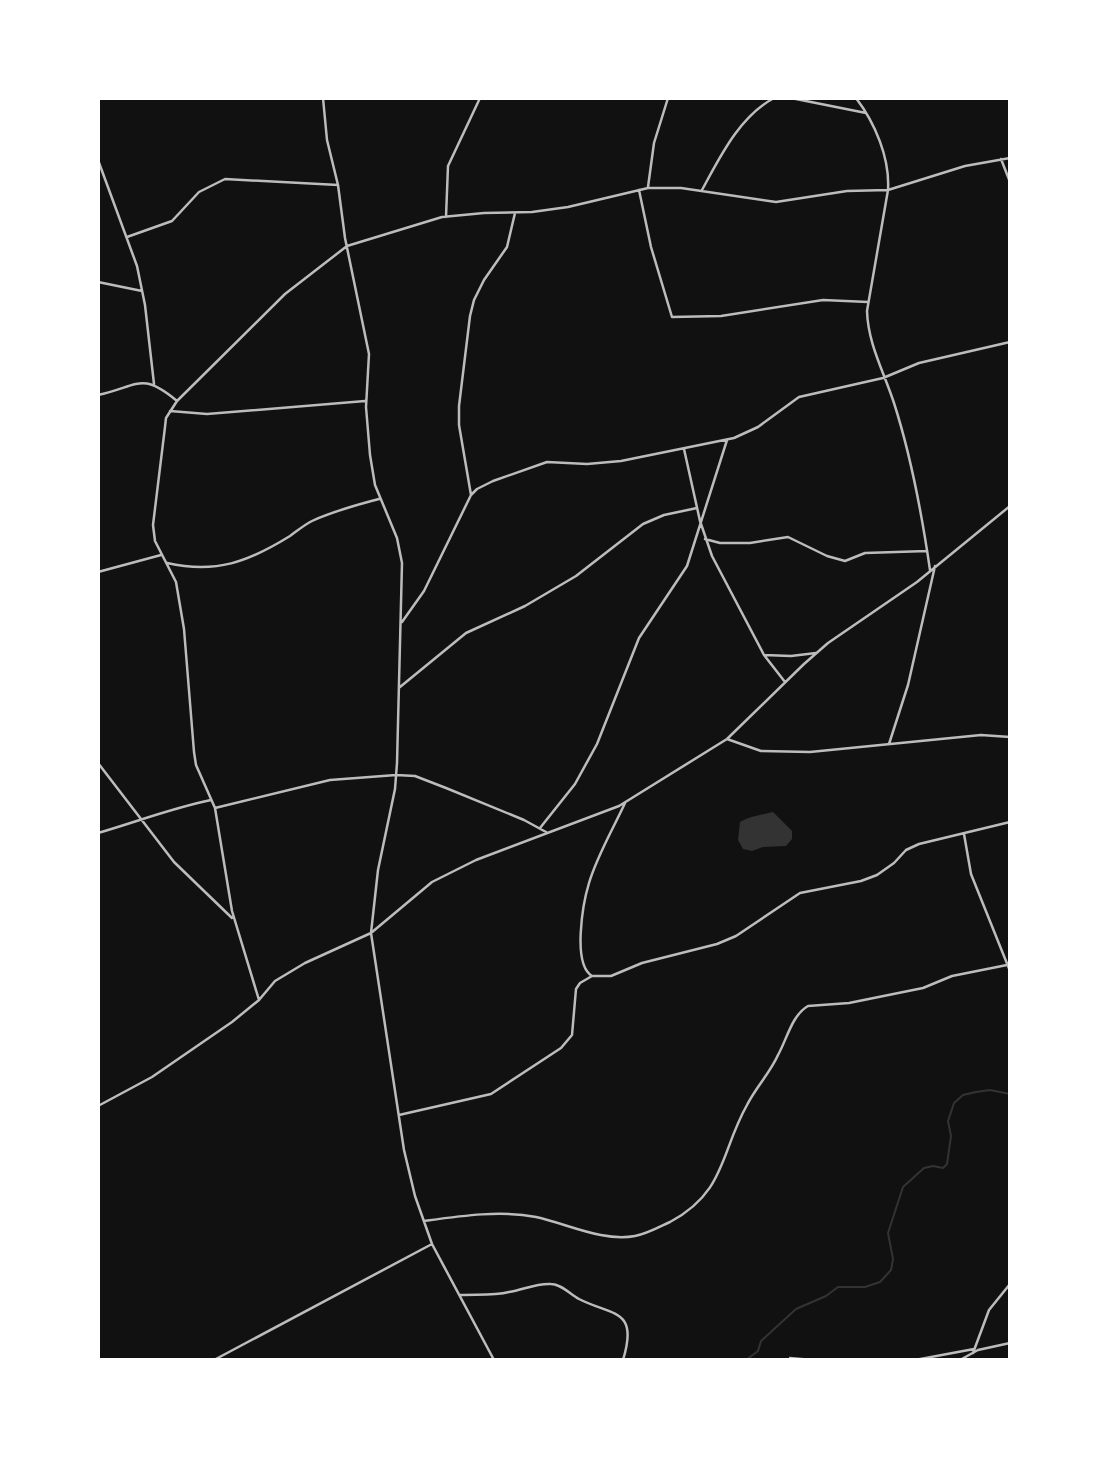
<svg xmlns="http://www.w3.org/2000/svg" width="1108" height="1458" viewBox="0 0 1108 1458" font-family="Signika,sans-serif">
<style>
.water{fill:#333}
.lines{fill:none;stroke-linecap:round;stroke-linejoin:round}
.stream{stroke:#333;stroke-width:2}
.minor{stroke:#bcbcbc;stroke-width:2.5}
</style>
<rect width="100%" height="100%" fill="#111"/>
<path class="water" d="M 773,812 L 792,831 L 792,839 L 786,846 L 763,847 L 752,851 L 743,849 L 738,840 L 740,822 C 750,816 761,815 773,812 Z"/>
<g class="lines">
<path class="stream" d="M 746,1360 L 758,1351 L 761,1341 L 796,1309 L 826,1296 L 838,1287 L 865,1287 L 880,1282 L 891,1270 L 893,1259 L 888,1233 L 903,1187 L 924,1168 L 933,1166 L 943,1168 L 947,1164 L 951,1136 L 948,1121 L 954,1103 L 963,1095 L 976,1092 L 990,1090 L 1010,1094"/>
<path class="minor" d="M 323,98 L 327,140 L 338,185 L 345,238 L 369,354 L 366,407 L 370,455 L 375,485 L 397,538 L 402,563 L 397,763 L 395,789 L 378,870 L 371,933 L 404,1150 L 415,1196 L 432,1244 L 494,1360
M 791,98 L 866,113
M 856,98 C 875,123 890,158 888,190 L 867,311 C 868,344 884,372 894,403 C 911,456 922,515 930,570
M 1001,159 L 1010,182
M 98,160 L 137,266 L 145,305 L 154,384
M 648,187 L 654,143 L 668,98
M 639,190 L 651,247 L 672,317 L 721,316 L 823,300 L 868,302
M 702,190 C 720,157 739,117 774,98
M 446,217 L 448,166 L 480,98
M 127,237 L 172,221 L 199,192 L 225,179 L 338,185
M 98,282 L 142,291
M 98,395 C 139,386 141,371 177,401
M 170,411 L 207,414 L 365,401
M 684,449 L 700,521 L 712,556 L 764,655 L 785,682
M 471,495 L 459,425 L 459,406 L 470,316 L 474,300 L 484,280 L 507,247 L 515,213
M 705,539 L 720,543 L 750,543 L 788,537 L 827,556 L 845,561 L 865,553 L 927,551
M 167,563 C 216,574 248,562 290,536 C 297,531 304,525 312,521 C 333,511 357,505 379,499
M 98,572 L 161,555
M 402,622 L 424,591 L 471,495 L 477,489 L 493,481 L 547,462 L 587,464 L 621,461 L 734,438 L 758,427 L 799,397 L 883,378 L 919,363 L 1010,342
M 764,655 L 791,656 L 816,653
M 400,687 L 466,633 L 525,606 L 576,576 L 643,524 L 664,515 L 697,508
M 727,739 L 761,751 L 810,752 L 981,735 L 1010,737
M 889,744 L 908,685 L 935,566
M 98,763 L 174,862 L 232,918
M 215,808 L 330,780 L 396,775 L 415,776 L 446,788 L 524,820 L 546,832
M 540,828 L 575,784 L 597,744 L 639,638 L 687,566 L 727,440
M 98,833 C 136,822 172,808 211,800
M 964,834 L 971,874 L 1010,971
M 592,976 C 572,964 583,903 589,883 C 597,856 613,829 625,803
M 259,1000 L 232,911 L 215,808 L 196,765 L 194,752 L 184,629 L 176,582 L 155,541 L 153,525 L 165,427 L 166,418 L 177,401 L 285,294 L 347,246 L 442,217 L 484,213 L 532,212 L 568,207 L 648,188 L 681,188 L 776,202 L 847,191 L 888,190 L 965,166 L 1010,158
M 98,1106 L 152,1077 L 232,1022 L 259,1000 L 275,981 L 305,963 L 371,933 L 432,882 L 476,860 L 619,806 L 727,739 L 804,664 L 828,643 L 917,582 L 1010,506
M 399,1115 L 491,1094 L 561,1048 L 572,1035 L 576,989 L 580,983 L 592,976 L 611,976 L 642,963 L 717,944 L 736,936 L 800,893 L 861,881 L 877,875 L 894,863 L 906,850 L 919,844 L 1010,822
M 424,1221 C 460,1216 500,1210 536,1217 C 568,1224 603,1242 635,1236 C 647,1234 659,1227 670,1222 C 726,1192 720,1153 747,1105 C 756,1087 770,1073 778,1055 C 787,1039 792,1015 808,1006 L 849,1003 L 923,988 L 952,976 L 1007,965
M 460,1295 C 477,1294 493,1296 509,1292 C 523,1290 536,1283 551,1284 C 561,1284 570,1294 579,1299 C 612,1316 639,1308 623,1360
M 973,1353 L 989,1310 L 1010,1284
M 790,1358 L 812,1360
M 214,1360 L 432,1244
M 915,1360 L 974,1349
M 960,1360 L 978,1350 L 1010,1343"/>
</g>
<rect width="1108" height="1458" fill="none" stroke="#ffffff" stroke-width="200"/>
</svg>
